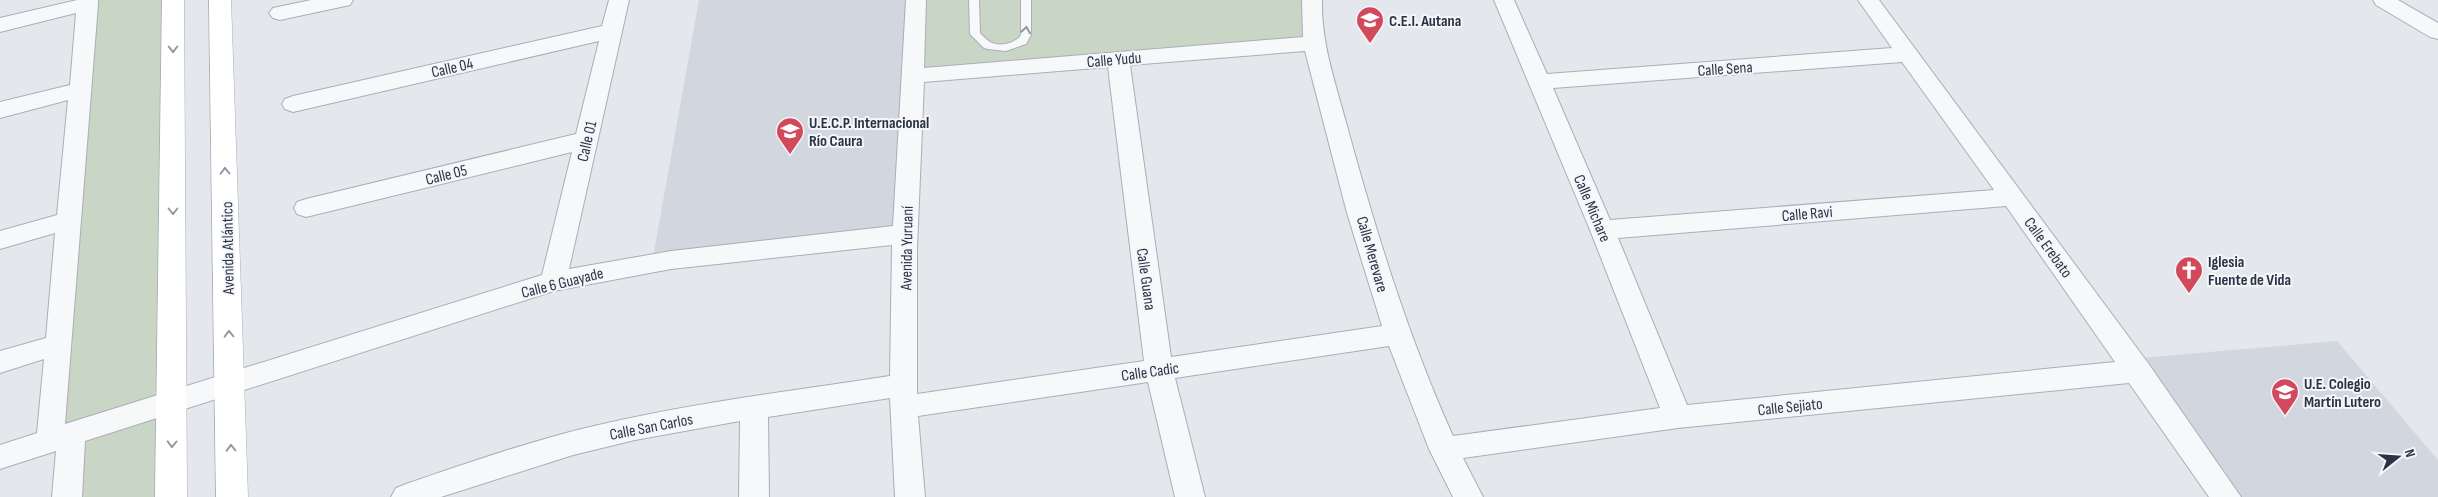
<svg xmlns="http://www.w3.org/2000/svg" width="2438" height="497" viewBox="0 0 2438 497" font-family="'Sofia Sans Condensed',sans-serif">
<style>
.built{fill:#d2d6de}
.green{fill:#c9d6c5}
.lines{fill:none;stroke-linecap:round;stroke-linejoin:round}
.service-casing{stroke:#a9aeb7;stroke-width:2}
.minor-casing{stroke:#a9aeb7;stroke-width:2}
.secondary-casing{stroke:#a9aeb7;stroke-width:1}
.service{fill:#f7f8fa;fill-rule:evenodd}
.minor{fill:#f7f8fa;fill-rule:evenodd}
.secondary{fill:#fff;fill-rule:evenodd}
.oneway{stroke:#9196a0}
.oneway2{stroke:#959aa2}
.labels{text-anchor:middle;stroke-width:4;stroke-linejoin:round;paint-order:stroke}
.poi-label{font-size:16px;font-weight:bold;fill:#2b3445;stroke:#f4f6f9;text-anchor:start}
.street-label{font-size:16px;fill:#2b3445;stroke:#f4f6f9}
</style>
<rect width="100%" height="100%" fill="#e4e7ec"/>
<path class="built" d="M 699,0 L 916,0 L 905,234 L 652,263 Z
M 2337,341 L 2438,460 L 2438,497 L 2226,497 L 2129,359 Z"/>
<path class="green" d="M 88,0 L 173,0 L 171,497 L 67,497 L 72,434 L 50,440 Z
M 916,0 L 1312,0 L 1315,43 L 914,76 Z"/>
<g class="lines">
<g class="service-casing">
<path id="service" d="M 969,0 L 979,0 L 980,33 C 983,36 987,40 990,42 C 999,47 1015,44 1021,35 L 1021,0 L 1031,0 L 1031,35 L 1026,44 L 1006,51 L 988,49 L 984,48 L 970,34 Z"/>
</g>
<g class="minor-casing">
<path id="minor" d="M 77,0 L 98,0 L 98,4 L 65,424 L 542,275 L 572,152 L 306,217 L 297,214 L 294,208 L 297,202 L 306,199 L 576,134 L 599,41 L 293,112 L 285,109 L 282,104 L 285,99 L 293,96 L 602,26 L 609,0 L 629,0 L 569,269 L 671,251 L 893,226 L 906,0 L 926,0 L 924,68 L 1303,37 L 1302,0 L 1322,0 C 1321,44 1336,84 1347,126 C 1376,232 1408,336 1453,436 L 1660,408 L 1590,230 L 1494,0 L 1514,0 L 1547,74 L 1892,48 L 1858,0 L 1879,0 L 2148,363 L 2241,497 L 2209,497 L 2129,383 L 1678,428 L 1463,458 L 1483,497 L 1453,497 L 1429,449 L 1389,346 L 1175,378 L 1205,497 L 1175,497 L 1148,382 L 918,416 L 925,497 L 895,497 L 890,398 L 768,417 L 769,497 L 739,497 L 740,421 L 635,440 L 573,455 L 441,497 L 391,497 L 396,488 L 406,484 C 468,463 530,441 594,426 C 691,403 791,391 890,376 L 892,245 L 671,269 L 554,291 L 85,441 L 82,497 L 52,497 L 56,451 L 0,469 L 0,445 L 37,433 L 44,359 L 0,373 L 0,351 L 46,338 L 55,233 L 0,249 L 0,231 L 57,215 L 68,100 L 0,118 L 0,102 L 70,85 L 76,13 L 0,32 L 0,18 ZM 1305,51 L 1347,213 L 1382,326 L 1171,357 L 1130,65 ZM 1902,62 L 1994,190 L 1610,220 L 1553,88 ZM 1108,67 L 1144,361 L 917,394 L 917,248 L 924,82 ZM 2006,206 L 2115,362 L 1687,405 L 1618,238 Z
M 311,0 L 353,0 L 350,5 L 280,20 L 273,18 L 269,13 L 273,8 Z
M 2373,0 L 2398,0 L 2438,23 L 2438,39 L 2430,37 L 2376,5 Z"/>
</g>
<g class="secondary-casing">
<path id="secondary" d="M 162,0 L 184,0 L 187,497 L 155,497 Z
M 209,0 L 231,0 L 248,497 L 216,497 Z"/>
</g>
<use href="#service" class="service"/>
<use href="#minor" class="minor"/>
<use href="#secondary" class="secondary"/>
</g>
<defs><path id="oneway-chevron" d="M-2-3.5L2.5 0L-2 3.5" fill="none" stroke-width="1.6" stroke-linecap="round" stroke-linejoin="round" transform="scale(1.25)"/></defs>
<use class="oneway" href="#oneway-chevron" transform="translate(1026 30) rotate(-81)"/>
<g class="oneway2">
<use href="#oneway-chevron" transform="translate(173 49) rotate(90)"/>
<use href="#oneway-chevron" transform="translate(225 171) rotate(-91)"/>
<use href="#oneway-chevron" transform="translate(173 211) rotate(90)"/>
<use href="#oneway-chevron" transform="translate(229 334) rotate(-91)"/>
<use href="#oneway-chevron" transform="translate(172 444) rotate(91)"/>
<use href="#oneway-chevron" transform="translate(231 448) rotate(-91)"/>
</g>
<defs>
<g id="school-pin" transform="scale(1.4375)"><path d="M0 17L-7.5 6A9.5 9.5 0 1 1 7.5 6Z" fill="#d1495b" stroke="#f4f6f9"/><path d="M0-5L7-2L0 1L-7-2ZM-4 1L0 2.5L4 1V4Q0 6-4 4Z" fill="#fff"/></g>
<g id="church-pin" transform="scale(1.4375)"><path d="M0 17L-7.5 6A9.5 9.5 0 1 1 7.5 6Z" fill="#d1495b" stroke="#f4f6f9"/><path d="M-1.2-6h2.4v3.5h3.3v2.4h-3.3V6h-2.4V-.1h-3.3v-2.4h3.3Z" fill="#fff"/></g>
</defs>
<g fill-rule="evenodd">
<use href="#school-pin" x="1370" y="20"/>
<use href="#school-pin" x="790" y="131"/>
<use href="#church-pin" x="2189" y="270"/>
<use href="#school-pin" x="2285" y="392"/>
</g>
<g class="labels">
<g class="poi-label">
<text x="1389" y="26">C.E.I. Autana</text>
<text x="809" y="128">U.E.C.P. Internacional<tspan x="809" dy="18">Río Caura</tspan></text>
<text x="2208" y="267">Iglesia<tspan x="2208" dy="18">Fuente de Vida</tspan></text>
<text x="2304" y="389">U.E. Colegio<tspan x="2304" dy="18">Martín Lutero</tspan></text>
</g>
<g class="street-label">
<text transform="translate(1114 59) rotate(-5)" y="6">Calle Yudu</text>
<text transform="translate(452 67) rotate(-13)" y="6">Calle 04</text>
<text transform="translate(1725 68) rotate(-4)" y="6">Calle Sena</text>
<text transform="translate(586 141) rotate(-77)" y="6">Calle 01</text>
<text transform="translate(446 174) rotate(-14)" y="6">Calle 05</text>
<text transform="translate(1593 208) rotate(67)" y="6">Calle Michare</text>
<text transform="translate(1807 213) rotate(-5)" y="6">Calle Ravi</text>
<text transform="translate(2049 247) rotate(54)" y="6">Calle Erebato</text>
<text transform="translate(227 248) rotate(-91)" y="6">Avenida Atlántico</text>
<text transform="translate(906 248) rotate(-89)" y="6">Avenida Yuruaní</text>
<text transform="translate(1373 254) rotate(74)" y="6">Calle Merevare</text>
<text transform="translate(1147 279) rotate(82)" y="6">Calle Guana</text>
<text transform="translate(562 282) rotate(-14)" y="6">Calle 6 Guayade</text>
<text transform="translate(1150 371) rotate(-8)" y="6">Calle Cadic</text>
<text transform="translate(1790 406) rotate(-6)" y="6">Calle Sejiato</text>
<text transform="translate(651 426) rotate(-11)" y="6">Calle San Carlos</text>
</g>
</g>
<g transform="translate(2398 457) rotate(73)" stroke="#f4f6f9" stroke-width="4" paint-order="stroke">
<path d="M0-4L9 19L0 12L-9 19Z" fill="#2b3445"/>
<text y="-8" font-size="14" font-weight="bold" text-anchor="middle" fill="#2b3445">N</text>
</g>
</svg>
